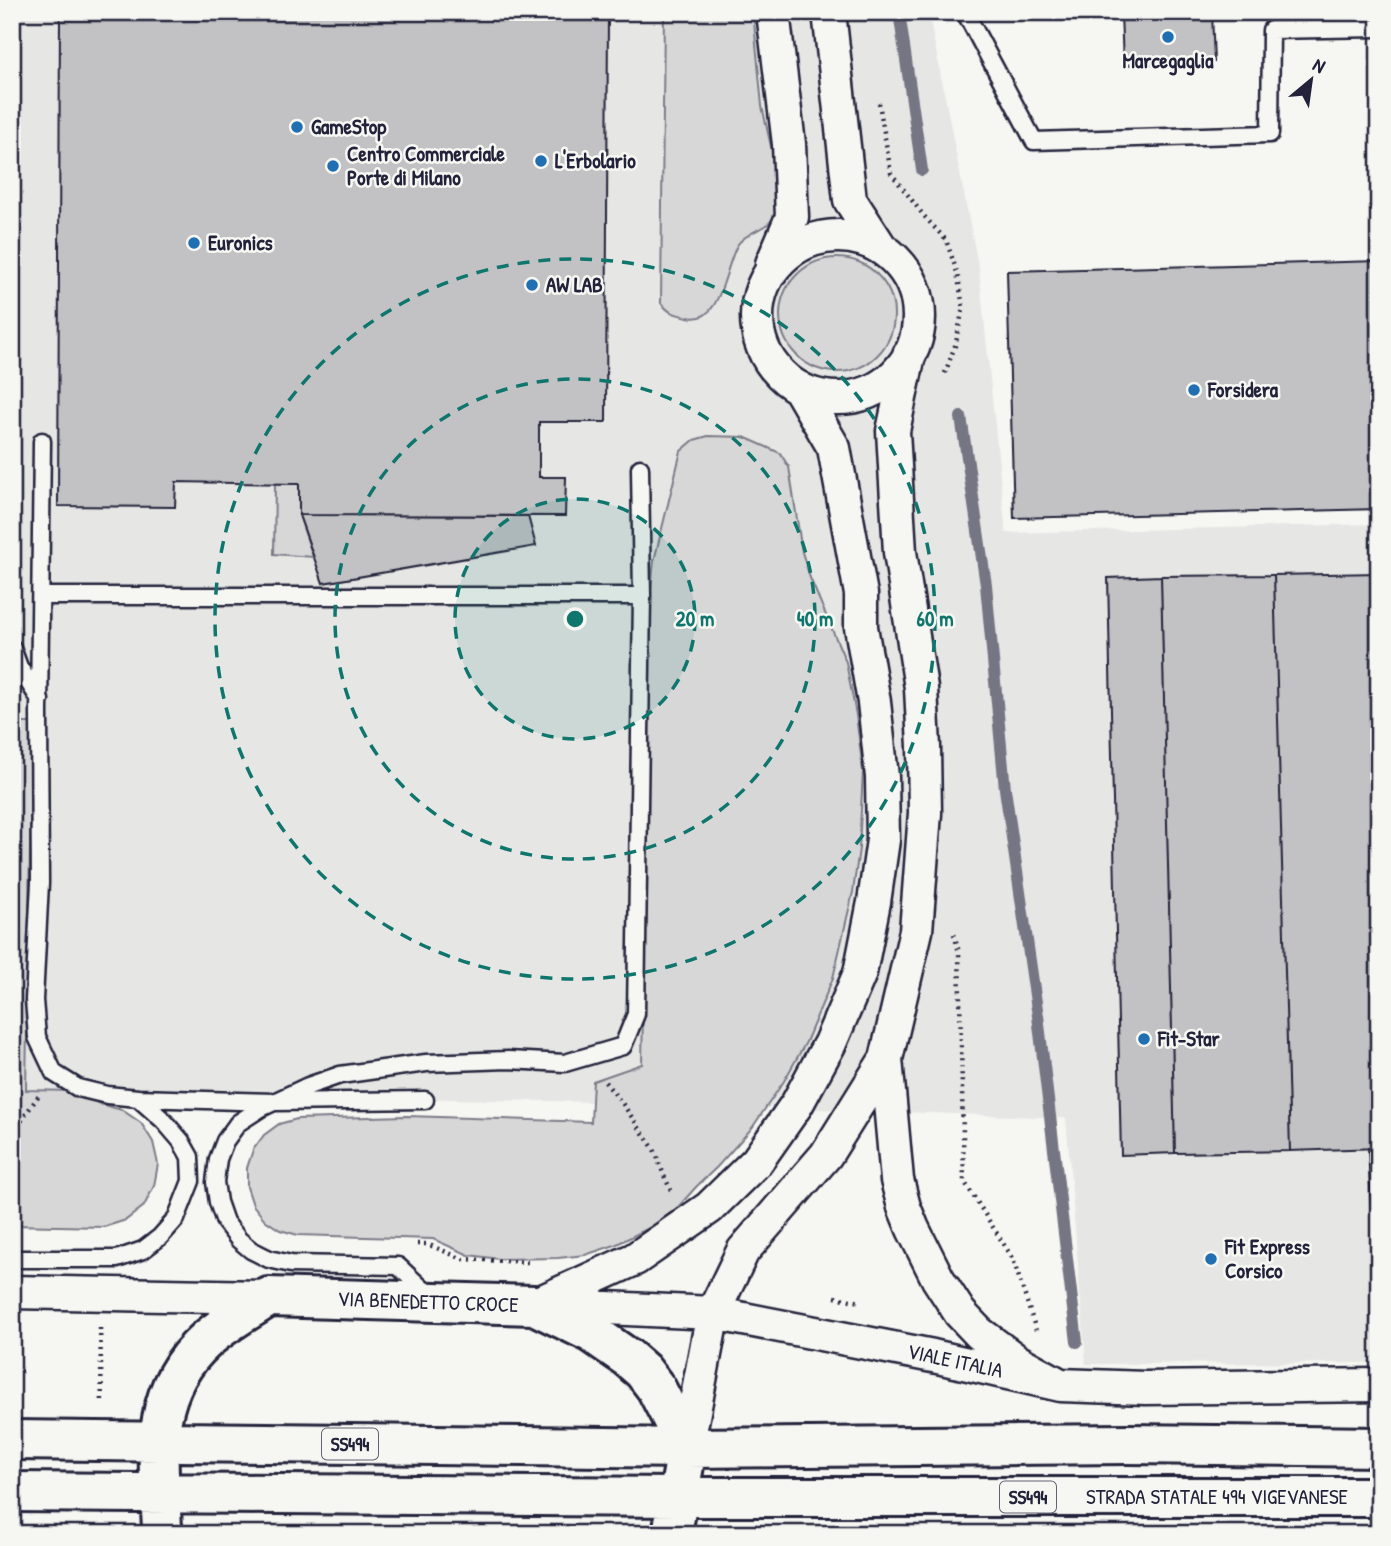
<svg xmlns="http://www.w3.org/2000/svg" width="1391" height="1546" viewBox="0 0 1391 1546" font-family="'Patrick Hand',sans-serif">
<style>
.built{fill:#e6e6e4}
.green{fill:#d7d7d7;stroke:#7c7c89;stroke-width:2}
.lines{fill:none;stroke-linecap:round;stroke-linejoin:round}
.stream{stroke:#757583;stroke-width:12}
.building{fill:#c2c2c4;stroke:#22223b;stroke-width:2}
.lane-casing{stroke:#22223b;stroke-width:21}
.street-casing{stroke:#22223b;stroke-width:37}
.primary-casing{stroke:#22223b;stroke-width:44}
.path{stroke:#22223b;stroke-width:4.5;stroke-dasharray:2 5;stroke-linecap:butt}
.lane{stroke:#f6f6f2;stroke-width:16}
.street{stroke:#f6f6f2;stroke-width:32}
.primary{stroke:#f6f6f2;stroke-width:38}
.ring{fill:none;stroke:#0f766e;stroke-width:3.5;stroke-dasharray:12 9}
.poi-dot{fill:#1f6fb2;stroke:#f6f6f2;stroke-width:2.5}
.labels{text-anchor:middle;stroke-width:5;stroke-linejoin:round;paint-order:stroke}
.shield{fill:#f6f6f2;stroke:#626272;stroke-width:2}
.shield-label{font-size:19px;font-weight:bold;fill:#22223b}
.poi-label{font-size:21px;font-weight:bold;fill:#22223b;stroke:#f6f6f2;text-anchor:start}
.street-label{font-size:21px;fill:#22223b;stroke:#f6f6f2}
.centre{fill:#0f766e;stroke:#f6f6f2;stroke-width:3.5}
.ring-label{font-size:21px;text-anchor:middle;font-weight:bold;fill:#0f766e;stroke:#f6f6f2;stroke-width:5;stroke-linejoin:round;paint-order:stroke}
</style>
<rect width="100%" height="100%" fill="#f6f6f2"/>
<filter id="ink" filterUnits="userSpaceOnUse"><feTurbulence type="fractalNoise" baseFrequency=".0143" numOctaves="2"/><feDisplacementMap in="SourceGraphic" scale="14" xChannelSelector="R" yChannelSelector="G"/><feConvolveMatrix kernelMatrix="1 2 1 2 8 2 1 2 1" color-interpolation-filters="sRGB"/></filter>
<g filter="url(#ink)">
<path class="built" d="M 12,12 L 930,12 L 932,31 L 979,270 L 1006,533 L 1379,524 L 1379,1363 L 1086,1364 L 1066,1118 L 641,1103 L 26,1090 L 32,723 L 12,723 Z"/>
<path class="green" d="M 664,12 L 753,12 L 762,106 L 778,178 L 781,212 C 777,215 773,220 769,223 C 760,230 745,234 738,244 C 725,263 722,326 688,317 C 675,314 670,314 661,303 Z
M780 315a57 57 0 1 1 114 0a57 57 0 1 1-114 0Z
M 708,436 L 744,437 L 780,453 L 789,467 L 802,552 L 810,578 L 846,662 L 856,715 L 863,771 L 859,849 L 853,892 L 833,978 L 806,1042 L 784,1081 L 752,1128 L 717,1167 L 696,1187 L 679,1206 L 655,1225 L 615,1245 L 585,1255 L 558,1258 L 499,1259 L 469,1255 L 433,1239 L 298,1235 L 280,1230 L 265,1220 L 253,1205 L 247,1187 L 247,1168 L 253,1150 L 264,1135 L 279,1124 L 297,1119 L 407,1116 L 591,1122 L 593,1081 L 642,1064 L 651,590 L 654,561 L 681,451 L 694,440 Z
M 275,483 L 299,484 L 299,515 L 313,557 L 274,554 Z
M 12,723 L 32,723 L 26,1090 L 75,1091 L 100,1104 L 122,1110 L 141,1123 L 153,1142 L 158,1164 L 154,1186 L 144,1206 L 126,1220 L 104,1227 L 12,1225 Z"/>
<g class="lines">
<path class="stream" d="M 899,12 L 922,170
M 961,417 L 986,585 L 1005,789 L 1038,1016 L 1077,1342"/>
</g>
<path class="building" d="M 60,12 L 608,12 L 606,422 L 539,422 L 539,477 L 566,477 L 565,516 L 299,515 L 299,484 L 176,482 L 175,507 L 58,506 Z
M 1121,12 L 1212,12 L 1214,62 L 1123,65 Z
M 1379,261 L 1379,509 L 1014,518 L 1007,271 Z
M 299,515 L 528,516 L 536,546 L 323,583 Z
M 1379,573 L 1379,1148 L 1290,1151 L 1274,575 Z
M 1274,575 L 1290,1151 L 1175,1153 L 1161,576 Z
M 1161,576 L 1175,1153 L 1121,1155 L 1108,578 Z
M 1368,1148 L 1379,1148 L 1379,1205 L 1371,1206 Z"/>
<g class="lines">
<g class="lane-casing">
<path id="lane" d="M 965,12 L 1034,141 L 1270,134 L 1271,30 L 1379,28
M 41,596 L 642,596
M 12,648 L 19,667 L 40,700
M 138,1098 L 275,1102 L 425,1100
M 12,1259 L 117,1259 L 143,1250 L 160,1237 L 176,1219 L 191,1181 L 190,1157 L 181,1141 L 163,1120 L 138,1098 L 107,1095 L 78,1088 L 54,1073 L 37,1037 L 34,1000 L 40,883 L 39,713 L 42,441
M 429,1295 L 398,1266 L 291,1264 L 269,1259 L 251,1250 L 239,1240 L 225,1222 L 218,1202 L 215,1182 L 218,1159 L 225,1141 L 238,1123 L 261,1108 L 308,1086 L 340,1075 L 426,1063 L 508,1060 L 565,1063 L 623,1046 L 636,1014 L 642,596 L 640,468"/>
</g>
<g class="street-casing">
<path id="street" d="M 829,12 L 850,200 L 881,248
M757 317a81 81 0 1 1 162 0a81 81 0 1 1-162 0Z
M 772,264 L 792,217 L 789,144 L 773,12
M 909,355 L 893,431 L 900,552 L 921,688 L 924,747 L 925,813 L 916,931 L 886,1059 L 897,1180 L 904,1207 L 913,1229 L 938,1279 L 960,1313 L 979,1333 L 1017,1361 L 1060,1385
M 12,1292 L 269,1297
M 534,1305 L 635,1259 L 709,1208 L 757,1161 L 797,1104 L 830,1043 L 860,973 L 874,902 L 883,840 L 882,777 L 874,702 L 861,627 L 861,594 L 834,448 L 799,388
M 542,1305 L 713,1313 L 933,1356 L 1060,1385 L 1146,1388 L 1379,1385
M 687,1448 L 713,1313 L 743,1251 L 826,1155 L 886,1059"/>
</g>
<g class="primary-casing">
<path id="primary" d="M 12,1440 L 687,1448 L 1128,1444 L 1379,1447
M 12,1492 L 678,1497 L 1379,1497
M 164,1534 L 162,1527 C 158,1458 148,1392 206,1340 C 225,1323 247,1311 269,1297 L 534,1305 L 592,1333 L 628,1358 L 643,1371 L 656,1388 L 687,1448 L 672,1534"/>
</g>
<path class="path" d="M 879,103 L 891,173 L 924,216 L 946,240 L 957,272 L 963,307 L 956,343 L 944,376
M 954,934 L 959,952 L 964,1181 L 1013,1259 L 1036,1330
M 605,1082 L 622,1103 L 654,1149 L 665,1178 L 671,1190
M 12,1140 L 23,1118 L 39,1095
M 417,1244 L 427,1244 L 463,1259 L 528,1262
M 835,1297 L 861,1302
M 100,1328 L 102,1403"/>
<use href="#lane" class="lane"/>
<use href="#street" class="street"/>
<use href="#primary" class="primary"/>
</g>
</g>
<circle cx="575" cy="619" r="120" fill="#0f766e" fill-opacity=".12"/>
<g class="ring">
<circle cx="575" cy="619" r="120"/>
<circle cx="575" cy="619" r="240"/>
<circle cx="575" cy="619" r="360"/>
</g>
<g class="poi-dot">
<circle cx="1168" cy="37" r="7"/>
<circle cx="297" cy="127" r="7"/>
<circle cx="541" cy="161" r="7"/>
<circle cx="333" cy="166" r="7"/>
<circle cx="194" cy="243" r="7"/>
<circle cx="532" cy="285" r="7"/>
<circle cx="1194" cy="390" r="7"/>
<circle cx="1144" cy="1039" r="7"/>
<circle cx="1211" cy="1259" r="7"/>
</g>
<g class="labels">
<g class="shield">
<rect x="322" y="1428.5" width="56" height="31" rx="5"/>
<rect x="1000" y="1481.5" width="56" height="31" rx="5"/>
</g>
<g class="shield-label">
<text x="350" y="1451">SS494</text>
<text x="1028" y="1504">SS494</text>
</g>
<g class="poi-label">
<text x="1168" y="68" text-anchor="middle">Marcegaglia</text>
<text x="311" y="134">GameStop</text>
<text x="347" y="161">Centro Commerciale<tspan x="347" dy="24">Porte di Milano</tspan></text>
<text x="555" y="168">L'Erbolario</text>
<text x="208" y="250">Euronics</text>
<text x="546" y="292">AW LAB</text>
<text x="1208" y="397">Forsidera</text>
<text x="1158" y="1046">Fit-Star</text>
<text x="1225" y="1254">Fit Express<tspan x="1225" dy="24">Corsico</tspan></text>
</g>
<g class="street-label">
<text transform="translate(428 1302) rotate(2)" y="7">VIA BENEDETTO CROCE</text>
<text transform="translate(955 1361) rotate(12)" y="7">VIALE ITALIA</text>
<text x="1217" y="1504">STRADA STATALE 494 VIGEVANESE</text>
</g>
</g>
<circle cx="575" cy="619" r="10" class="centre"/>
<g class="ring-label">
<text x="695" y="626">20 m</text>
<text x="815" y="626">40 m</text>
<text x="935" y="626">60 m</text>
</g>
<rect width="1391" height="1546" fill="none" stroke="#f6f6f2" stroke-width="42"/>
<rect x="21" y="21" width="1349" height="1504" fill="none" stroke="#22223b" stroke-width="2.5" filter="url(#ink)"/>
<g transform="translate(1311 80) rotate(29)" stroke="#f6f6f2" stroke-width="5" paint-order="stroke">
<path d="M0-5L12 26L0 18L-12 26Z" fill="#22223b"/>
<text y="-10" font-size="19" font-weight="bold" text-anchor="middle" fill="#22223b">N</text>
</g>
</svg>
